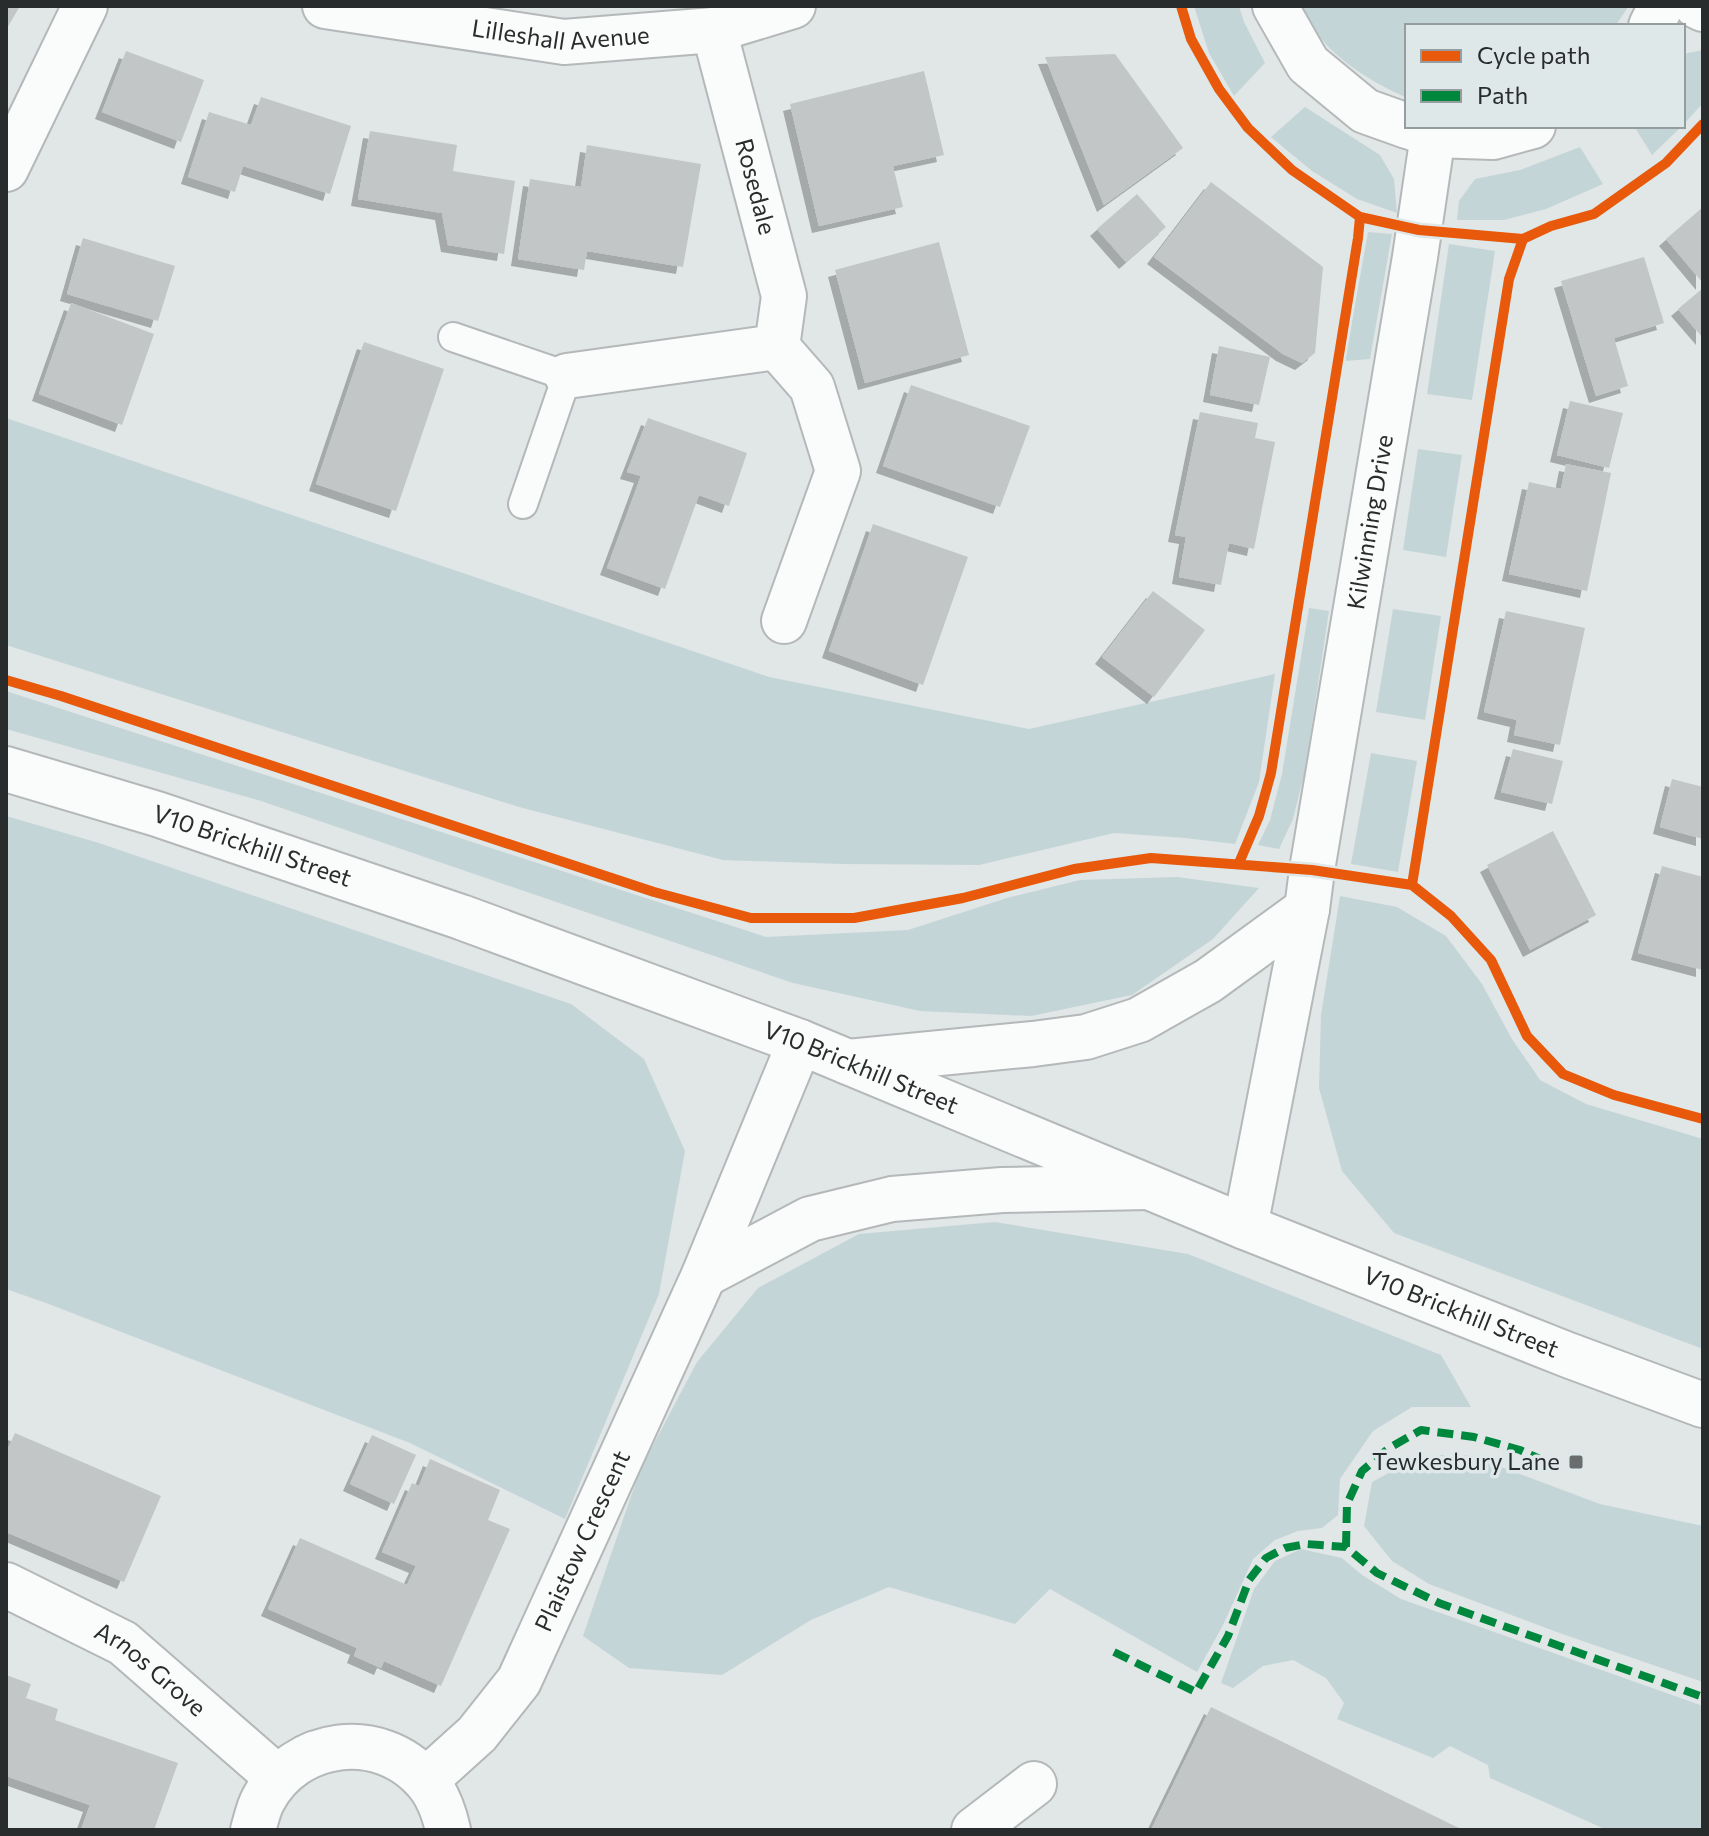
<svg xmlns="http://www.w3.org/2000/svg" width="1709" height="1836" viewBox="0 0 1709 1836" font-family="Commissioner,sans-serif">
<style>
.green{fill:#c4d5d8}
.building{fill:#c2c6c7;filter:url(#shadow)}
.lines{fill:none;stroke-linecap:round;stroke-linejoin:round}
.service-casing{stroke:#b4b8b9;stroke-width:32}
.minor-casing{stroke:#b4b8b9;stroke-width:48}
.tertiary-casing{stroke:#b4b8b9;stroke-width:48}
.service{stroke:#fafbfb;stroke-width:28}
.minor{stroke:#fafbfb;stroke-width:44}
.tertiary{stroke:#fafbfb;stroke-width:44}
.quiet{stroke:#00873e;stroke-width:8;stroke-dasharray:16 8;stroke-linecap:butt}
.cycleway-casing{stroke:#dfe8e9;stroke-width:15}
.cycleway{stroke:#e8590c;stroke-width:10}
.poi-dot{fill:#696d6e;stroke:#dfe8e9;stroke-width:3}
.labels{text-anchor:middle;stroke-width:7;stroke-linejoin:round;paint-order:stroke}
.street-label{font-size:24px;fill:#292c2d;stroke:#dfe8e9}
.poi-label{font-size:24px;fill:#292c2d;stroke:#dfe8e9;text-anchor:end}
</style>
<defs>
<filter id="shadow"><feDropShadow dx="-7" dy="7" stdDeviation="0" flood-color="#0004"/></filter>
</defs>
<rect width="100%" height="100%" fill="#e1e6e7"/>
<path class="green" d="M 1194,6 L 1239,6 L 1244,22 L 1265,63 L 1234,96 L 1209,53 Z
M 1302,6 L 1629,6 L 1615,26 L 1407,26 L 1407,98 C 1365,79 1319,51 1302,6 Z
M 1703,50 L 1703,103 L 1683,125 L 1683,54 Z
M 1305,107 L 1380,155 L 1394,179 L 1397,213 L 1357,199 L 1312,171 L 1271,137 Z
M 1634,126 L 1682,126 L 1652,155 Z
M 1580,147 L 1603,184 L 1546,209 L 1504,220 L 1457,220 L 1459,201 L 1475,179 L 1520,170 Z
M 1368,232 L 1392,234 L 1370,359 L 1345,361 Z
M 1449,244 L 1495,251 L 1472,400 L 1427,394 Z
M 6,418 L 769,677 L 1029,729 L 1275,674 L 1259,782 L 1235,844 L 1185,838 L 1114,833 L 979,865 L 842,864 L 723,860 L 519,807 L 6,645 Z
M 1418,449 L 1462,455 L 1446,557 L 1403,550 Z
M 1309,608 L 1329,611 L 1305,771 L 1293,819 L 1279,849 L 1258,845 L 1270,820 L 1282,774 Z
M 1393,609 L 1441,616 L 1425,720 L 1376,712 Z
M 6,691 L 766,937 L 908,930 L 1007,898 L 1080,880 L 1177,877 L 1259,888 L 1213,939 L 1132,995 L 1031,1016 L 920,1011 L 793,983 L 261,801 L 6,729 Z
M 1371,753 L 1417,761 L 1398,872 L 1351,864 Z
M 6,816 L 99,843 L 571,1004 L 644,1059 L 685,1151 L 659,1294 L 565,1519 L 410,1443 L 46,1303 L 6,1289 Z
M 1340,896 L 1397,907 L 1446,936 L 1482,984 L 1512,1039 L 1540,1080 L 1586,1104 L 1703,1139 L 1703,1349 L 1394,1233 L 1342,1171 L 1319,1088 L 1321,1015 Z
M 995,1222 L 1188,1254 L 1441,1355 L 1471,1407 L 1412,1407 L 1373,1431 L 1340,1479 L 1338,1515 L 1322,1528 L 1298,1531 L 1275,1540 L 1253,1559 L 1223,1625 L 1197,1672 L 1050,1589 L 1015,1624 L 889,1587 L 811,1620 L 722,1675 L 629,1668 L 583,1636 L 640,1470 L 697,1362 L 758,1288 L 859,1234 Z
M 1422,1455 L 1469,1455 L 1600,1504 L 1703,1526 L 1703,1682 L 1565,1635 L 1429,1584 L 1392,1561 L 1364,1526 L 1372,1482 Z
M 1301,1549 L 1342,1558 L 1362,1575 L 1401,1599 L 1703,1706 L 1703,1830 L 1607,1830 L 1490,1778 L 1488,1765 L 1450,1746 L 1433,1758 L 1337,1719 L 1344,1703 L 1326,1678 L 1293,1660 L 1263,1666 L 1233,1688 L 1221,1683 L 1254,1589 L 1275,1561 Z"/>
<path class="building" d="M 6,6 L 20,6 L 6,30 Z
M 126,51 L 204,80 L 181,142 L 102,112 Z
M 1115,54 L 1183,148 L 1104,205 L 1045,57 Z
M 924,71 L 944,155 L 893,166 L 903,207 L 819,226 L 790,104 Z
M 261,97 L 351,126 L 330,194 L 243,166 L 235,192 L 188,177 L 209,112 L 251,125 Z
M 370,131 L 457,145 L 453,171 L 515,181 L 504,254 L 448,245 L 442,213 L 358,199 Z
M 587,145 L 701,164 L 683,267 L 587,251 L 584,270 L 518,259 L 530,179 L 581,187 Z
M 1211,182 L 1323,267 L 1315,353 L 1302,363 L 1283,354 L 1154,257 Z
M 1137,194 L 1166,227 L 1126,262 L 1097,229 Z
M 1703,207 L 1703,283 L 1666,239 Z
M 83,238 L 175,266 L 158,321 L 67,294 Z
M 939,242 L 969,355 L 865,383 L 835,270 Z
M 1644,257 L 1664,323 L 1614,338 L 1628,386 L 1596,396 L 1561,281 Z
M 1703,288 L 1703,338 L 1678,309 Z
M 71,303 L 154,334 L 122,425 L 39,394 Z
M 364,342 L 444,369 L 396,511 L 316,484 Z
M 1219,346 L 1270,357 L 1259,405 L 1210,395 Z
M 911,385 L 1030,426 L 1000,507 L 883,466 Z
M 1570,401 L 1623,413 L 1609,468 L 1557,455 Z
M 1200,412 L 1258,423 L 1255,438 L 1275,442 L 1254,549 L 1229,543 L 1221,585 L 1179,577 L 1186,537 L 1175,535 Z
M 648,418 L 747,453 L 729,506 L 699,495 L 665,589 L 607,568 L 641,476 L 627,472 Z
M 1566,464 L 1611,473 L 1587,591 L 1509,574 L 1529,482 L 1561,489 Z
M 873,524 L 968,557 L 923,685 L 829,651 Z
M 1153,591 L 1205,630 L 1154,697 L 1102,657 Z
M 1506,611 L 1585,628 L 1560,745 L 1514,735 L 1517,720 L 1484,712 Z
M 1513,749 L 1563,761 L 1552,804 L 1501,792 Z
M 1672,779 L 1703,787 L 1703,839 L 1660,827 Z
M 1553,831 L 1596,915 L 1530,950 L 1487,865 Z
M 1662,866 L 1703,877 L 1703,970 L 1638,953 Z
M 15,1433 L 161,1496 L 124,1582 L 6,1532 L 6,1453 Z
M 372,1435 L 416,1455 L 394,1504 L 350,1484 Z
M 430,1459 L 500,1490 L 488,1520 L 510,1529 L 441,1686 L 384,1661 L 381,1668 L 354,1656 L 357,1648 L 268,1609 L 300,1538 L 407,1585 L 416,1566 L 382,1552 L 412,1483 L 419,1486 Z
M 6,1675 L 31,1684 L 26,1698 L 58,1709 L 55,1720 L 178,1763 L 154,1830 L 81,1830 L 90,1805 L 6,1776 Z
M 1211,1707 L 1463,1830 L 1151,1830 Z"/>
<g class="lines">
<g class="service-casing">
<path id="service" d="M 453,337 L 567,376 L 523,504"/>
</g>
<g class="minor-casing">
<g id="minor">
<path id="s1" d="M 325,6 L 564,42 L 714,30 L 793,6"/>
<path d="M 1275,6 L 1308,64 L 1365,111 L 1407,126"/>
<path d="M 1697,6 L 1703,9"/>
<path d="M 1651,26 L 1661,6"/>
<path id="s2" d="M 714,30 L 784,296 L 777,347 L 812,387 L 838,471 L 784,621"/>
<path d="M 1408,126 L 1433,135 L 1493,137 L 1533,126"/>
<path d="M 6,169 L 85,6"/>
<path d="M 567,376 L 777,347"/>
<path d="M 848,1062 L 1033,1044 L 1086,1037 L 1139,1020 L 1208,981 L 1307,909"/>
<path id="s3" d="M 1245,1227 L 1307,909 L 1312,870 L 1415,257 L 1433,135"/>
<path d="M 704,1275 L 810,1219 L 892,1199 L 1002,1190 L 1148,1187"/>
<path id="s4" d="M 6,1585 L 123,1643 L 278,1778"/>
<path id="s5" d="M 426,1780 L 477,1734 L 519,1681 L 704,1275 L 800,1042"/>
<path d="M 253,1830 C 256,1821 258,1809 263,1800 C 295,1739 379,1728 425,1780 C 438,1794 444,1812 448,1830"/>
<path d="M 974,1830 L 1034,1784"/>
</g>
</g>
<g class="tertiary-casing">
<g id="tertiary">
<path id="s6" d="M 6,769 L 157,814 L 461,917 L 800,1042 L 1245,1227 L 1568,1355 L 1703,1405"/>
</g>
</g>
<use href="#service" class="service"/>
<use href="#minor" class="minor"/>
<use href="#tertiary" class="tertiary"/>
<path class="quiet" d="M 1346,1547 L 1347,1504 L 1362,1471 L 1389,1448 L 1421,1430 L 1474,1437 L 1520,1450 L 1560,1468
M 1114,1652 L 1196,1692 L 1228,1636 L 1249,1580 L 1266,1558 L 1285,1548 L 1306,1544 L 1346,1547 L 1377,1573 L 1439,1603 L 1703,1697"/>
<g class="cycleway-casing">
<path id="cycleway" d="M 1181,6 L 1191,39 L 1219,89 L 1248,128 L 1292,170 L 1360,217 L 1358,238 L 1271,773 L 1259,816 L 1239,863
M 1360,217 L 1419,230 L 1523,239
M 6,680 L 61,696 L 654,892 L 751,918 L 854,918 L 963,898 L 1074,869 L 1151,858 L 1312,870 L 1412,885 L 1451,916 L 1491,960 L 1527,1036 L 1563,1074 L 1614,1095 L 1703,1119
M 1412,885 L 1509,279 L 1523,239 L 1551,226 L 1594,214 L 1666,163 L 1703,124"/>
</g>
<use href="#cycleway" class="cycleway"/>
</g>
<rect class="poi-dot" x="1568" y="1454" width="16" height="16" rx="4"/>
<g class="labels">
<g class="street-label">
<text dy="8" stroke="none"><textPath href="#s1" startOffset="238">Lilleshall Avenue</textPath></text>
<text dy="8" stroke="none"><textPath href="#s2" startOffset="162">Rosedale</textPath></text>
<text dy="8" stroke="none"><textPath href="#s3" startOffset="716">Kilwinning Drive</textPath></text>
<text dy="8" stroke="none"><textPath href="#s6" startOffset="258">V10 Brickhill Street</textPath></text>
<text dy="8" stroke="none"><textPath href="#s6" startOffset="906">V10 Brickhill Street</textPath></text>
<text dy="8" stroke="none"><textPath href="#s6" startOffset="1554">V10 Brickhill Street</textPath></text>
<text dy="8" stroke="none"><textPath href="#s5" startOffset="290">Plaistow Crescent</textPath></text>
<text dy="8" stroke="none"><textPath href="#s4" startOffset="168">Arnos Grove</textPath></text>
</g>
<g class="poi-label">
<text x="1560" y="1470">Tewkesbury Lane</text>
</g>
</g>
<rect width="1709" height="1836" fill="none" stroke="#292c2d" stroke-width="16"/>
<rect x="1405" y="24" width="280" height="104" fill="#dfe8e9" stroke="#969d9e" stroke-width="2"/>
<rect x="1421" y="50" width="40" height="12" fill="#e8590c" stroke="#969d9e" stroke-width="2"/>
<text x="1477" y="64" font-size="24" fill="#292c2d">Cycle path</text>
<rect x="1421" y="90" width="40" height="12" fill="#00873e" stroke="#969d9e" stroke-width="2"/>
<text x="1477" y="104" font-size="24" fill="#292c2d">Path</text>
</svg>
